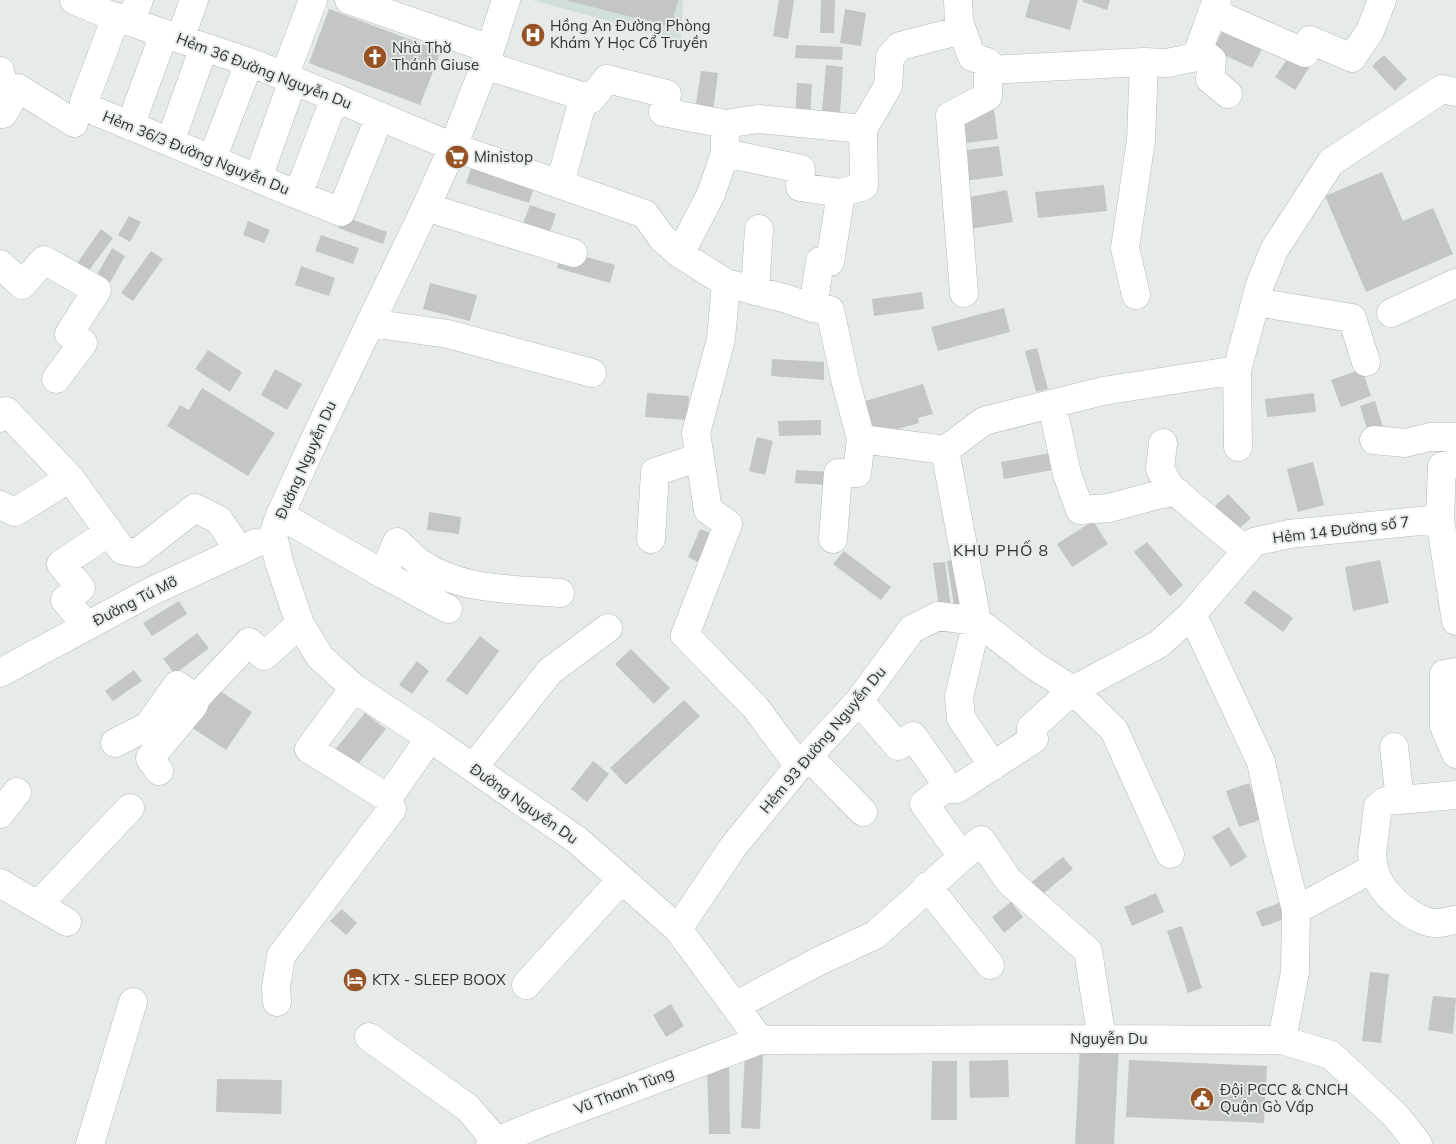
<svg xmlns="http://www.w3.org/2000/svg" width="1456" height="1144" viewBox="0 0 1456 1144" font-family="Mulish,sans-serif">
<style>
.built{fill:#d1dedb}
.building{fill:#c3c6c4}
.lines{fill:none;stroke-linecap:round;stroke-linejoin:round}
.minor-casing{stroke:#b5bab8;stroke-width:29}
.minor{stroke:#fff;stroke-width:28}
.labels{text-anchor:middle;stroke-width:4;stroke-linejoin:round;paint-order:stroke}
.poi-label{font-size:15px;fill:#313332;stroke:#e6ebe9;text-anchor:start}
.street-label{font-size:15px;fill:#313332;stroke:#e6ebe9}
.neighbourhood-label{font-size:16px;letter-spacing:1px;fill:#313332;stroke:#e6ebe9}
</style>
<rect width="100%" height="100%" fill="#e6ebe9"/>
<path class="built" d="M 532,0 L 683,0 L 681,41 Z"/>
<path class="building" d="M 565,0 L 678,0 L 671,27 Z
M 779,0 L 794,0 L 788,39 L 773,36 Z
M 821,0 L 835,0 L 834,33 L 820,33 Z
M 1030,0 L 1078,0 L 1070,30 L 1025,17 Z
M 1083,0 L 1110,0 L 1107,10 L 1083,2 Z
M 329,9 L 441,51 L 420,105 L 309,63 Z
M 845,9 L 866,13 L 861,46 L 840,43 Z
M 1223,30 L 1262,49 L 1252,68 L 1213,50 Z
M 796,45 L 843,47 L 842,60 L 795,58 Z
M 1290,55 L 1309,68 L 1295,90 L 1275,77 Z
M 1384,55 L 1407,79 L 1395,91 L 1372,66 Z
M 826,65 L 843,67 L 840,113 L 822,112 Z
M 701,71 L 718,73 L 713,112 L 695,110 Z
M 797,83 L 812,84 L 810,120 L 795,119 Z
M 994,109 L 998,139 L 958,144 L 955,114 Z
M 999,146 L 1003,176 L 963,181 L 959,151 Z
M 473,162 L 536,181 L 529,203 L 466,183 Z
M 1382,172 L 1403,221 L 1433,208 L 1453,254 L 1366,292 L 1325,196 Z
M 1104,185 L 1107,211 L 1038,218 L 1035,192 Z
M 1007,190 L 1013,222 L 970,229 L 964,198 Z
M 530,205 L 556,214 L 548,238 L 521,229 Z
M 129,216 L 141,222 L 130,242 L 118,235 Z
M 343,216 L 387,232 L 383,244 L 338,228 Z
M 248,221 L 270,230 L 264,243 L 243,235 Z
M 101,229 L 113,238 L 84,277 L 73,269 Z
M 321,235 L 359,248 L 353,264 L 315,251 Z
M 112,248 L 125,256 L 107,288 L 94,280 Z
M 562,250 L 615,265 L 610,283 L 557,268 Z
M 151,251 L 163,259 L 133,301 L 121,293 Z
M 301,266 L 335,278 L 329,296 L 295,285 Z
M 430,283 L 477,295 L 470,321 L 423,309 Z
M 922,292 L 924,309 L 874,316 L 872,299 Z
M 1004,308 L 1010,332 L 938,351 L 931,327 Z
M 1037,348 L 1048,389 L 1036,392 L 1025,351 Z
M 208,350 L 242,372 L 230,392 L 195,369 Z
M 772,359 L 824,362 L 824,380 L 771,376 Z
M 275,369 L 302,384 L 287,410 L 261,395 Z
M 1362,369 L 1371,396 L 1341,407 L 1331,380 Z
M 923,384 L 933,414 L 918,418 L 919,423 L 872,436 L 862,402 Z
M 202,388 L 275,433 L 248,476 L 167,426 L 180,405 L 189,410 Z
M 647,393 L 689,396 L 687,420 L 645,417 Z
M 1314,393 L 1316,412 L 1267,417 L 1265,399 Z
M 1375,401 L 1383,427 L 1368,432 L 1360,406 Z
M 821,420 L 821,435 L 779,436 L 778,421 Z
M 757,437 L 773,441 L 765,475 L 749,471 Z
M 1061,451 L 1064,468 L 1004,479 L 1001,462 Z
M 1313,462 L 1324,505 L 1298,512 L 1287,469 Z
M 796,470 L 829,472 L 828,485 L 795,483 Z
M 1228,494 L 1251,518 L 1237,531 L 1214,507 Z
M 429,512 L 461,517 L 459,534 L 427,530 Z
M 1093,521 L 1108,544 L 1072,567 L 1057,544 Z
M 700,529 L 713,534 L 700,563 L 688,557 Z
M 1147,542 L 1183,585 L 1170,596 L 1134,552 Z
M 844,551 L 891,587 L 881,600 L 833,564 Z
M 958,559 L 966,604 L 954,606 L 947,561 Z
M 1380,560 L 1389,603 L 1353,611 L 1345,567 Z
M 945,562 L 951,607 L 939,608 L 933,563 Z
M 1254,590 L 1293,618 L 1283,632 L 1244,603 Z
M 179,601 L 187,614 L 152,636 L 143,623 Z
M 197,633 L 209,648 L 175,674 L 163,659 Z
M 480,636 L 499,651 L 467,695 L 446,680 Z
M 631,649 L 670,688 L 654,704 L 615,664 Z
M 417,661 L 429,671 L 412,694 L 399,685 Z
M 134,670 L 142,681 L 113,701 L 105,691 Z
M 214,687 L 252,712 L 226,750 L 189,726 Z
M 684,700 L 700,716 L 626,785 L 610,768 Z
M 365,713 L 386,729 L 354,769 L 333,752 Z
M 593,761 L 609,774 L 587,802 L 571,789 Z
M 1249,783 L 1263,819 L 1239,827 L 1226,791 Z
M 1229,827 L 1247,857 L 1231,867 L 1212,837 Z
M 1063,857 L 1073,869 L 1039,897 L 1029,884 Z
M 1156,893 L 1164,912 L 1132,926 L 1124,907 Z
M 1011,902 L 1023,917 L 1004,933 L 992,917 Z
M 1281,902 L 1287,918 L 1262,927 L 1256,912 Z
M 342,909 L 357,923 L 346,935 L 330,921 Z
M 1182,926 L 1202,988 L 1188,993 L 1167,931 Z
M 1370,972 L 1389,974 L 1381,1043 L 1362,1041 Z
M 1433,996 L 1456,998 L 1453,1034 L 1428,1030 Z
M 671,1004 L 684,1026 L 666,1037 L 653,1015 Z
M 1080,1045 L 1119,1046 L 1114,1144 L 1075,1144 Z
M 745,1054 L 763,1055 L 760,1129 L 741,1128 Z
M 1008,1060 L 1009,1097 L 970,1098 L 969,1061 Z
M 1129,1060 L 1267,1066 L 1264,1123 L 1126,1117 Z
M 932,1061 L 957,1061 L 957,1120 L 931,1120 Z
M 729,1064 L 730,1134 L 709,1134 L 707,1065 Z
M 217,1079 L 282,1080 L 281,1114 L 216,1112 Z"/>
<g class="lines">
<g class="minor-casing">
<path id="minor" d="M 74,0 L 107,14 L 257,65 L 453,147 L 645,214 L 662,238 L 680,254 L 726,283 L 787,299 L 813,308 L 830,310 L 845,379 L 861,439 L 857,473 L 838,473 L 833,539
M 349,0 L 490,49
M 506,0 L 485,65 L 453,147 L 426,207 L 319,430 L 280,515 L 273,536 L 279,562 L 300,624 L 320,657 L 354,688 L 430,738 L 577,840 L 678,929 L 760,1040
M 958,0 L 959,22 L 972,57 L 988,62 L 988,96 L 950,116 L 964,293
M 1212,12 L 1305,53 L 1310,40 L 1352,58 L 1370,31 L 1382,0
M 116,17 L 84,102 L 90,109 L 298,195 L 335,97
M 130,22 L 139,0
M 180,39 L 194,0
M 1199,49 L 1212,60 L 1210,79 L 1228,94
M 485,65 L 591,99 L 607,79 L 667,94 L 663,112 L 725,124 L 758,119 L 863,129
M 988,70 L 1144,62
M 0,71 L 9,104 L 3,114
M 284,77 L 313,0
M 9,104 L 18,88 L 74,123
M 725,124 L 725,153 L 801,169 L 800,187 L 841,193
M 130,126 L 164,34
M 170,142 L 204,47
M 212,159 L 249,63
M 258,178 L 293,80
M 560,184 L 584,96
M 298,195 L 341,212 L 380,116
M 426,207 L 573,253
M 680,254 L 711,194 L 725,153
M 0,264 L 22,285 L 44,260 L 97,290 L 69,334 L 83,343 L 56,379
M 726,283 L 721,339 L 696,433 L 708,510 L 728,524 L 685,635 L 755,707 L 799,766
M 755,291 L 759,229
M 1136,295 L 1125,248 L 1141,140 L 1144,62 L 1167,63 L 1196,57 L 1217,0
M 1256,302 L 1352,318 L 1366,362
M 813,308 L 820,261 L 830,262 L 841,193 L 864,186 L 863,129 L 888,86 L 890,57 L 900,46 L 962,30
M 1391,313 L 1456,283
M 370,323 L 448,334 L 592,373
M 1237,370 L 1238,447
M 1052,404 L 1067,474 L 1080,510 L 1109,508 L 1157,495 L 1177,492
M 0,418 L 6,411 L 70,478 L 122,550 L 137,553 L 195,508 L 219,520 L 239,550
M 861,439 L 945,450 L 977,621 L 959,697 L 961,718 L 993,766
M 1374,440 L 1405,443 L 1430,437 L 1456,437
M 1163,443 L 1160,469 L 1170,487 L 1246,551
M 945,450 L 984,421 L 1103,391 L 1237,370 L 1260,285 L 1274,250 L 1331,162 L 1442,89 L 1456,92
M 0,505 L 15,512 L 70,478
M 280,515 L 383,574 L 397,542 C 405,549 412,558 420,563 C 460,591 514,589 560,593
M 1440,519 L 1456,621
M 651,539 L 655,472 L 700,457
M 383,574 L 448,609
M 1192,614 L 1261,762 L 1278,840 L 1296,910 L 1295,972 L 1282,1040
M 87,626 L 65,600 L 81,588 L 61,564 L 109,532
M 1456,672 L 1444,674 L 1444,726 L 1456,754
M 0,673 L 150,592 L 256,543
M 354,688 L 309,749 L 388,798
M 859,701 L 898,746 L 913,736 L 950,789
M 115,743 L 148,726 L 177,685 L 196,698 L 249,642 L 264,656 L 300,624
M 1394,747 L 1400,800 L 1456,795
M 808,756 L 863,812
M 473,768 L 550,671 L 608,628
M 159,771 L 150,758 L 194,705 L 196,698
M 0,814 L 17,792
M 962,856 L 924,804 L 944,789 L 957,789 L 1034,739 L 1031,728 L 1073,690 L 1159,644 L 1192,614 L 1254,542 L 1289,534 L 1440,519 L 1442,466 L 1456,464
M 1374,868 L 1372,854 L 1378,807 L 1385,801 L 1400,800
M 0,883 L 67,922
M 927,886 L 990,965
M 38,905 L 130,808
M 1296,910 L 1374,868 C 1378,891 1406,915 1428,922 C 1436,925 1448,921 1456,920
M 678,929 L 733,847 L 799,766 L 859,701 L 912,629 L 938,616 L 977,621 L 1035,666 L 1073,690 L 1114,730 L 1170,854
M 526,985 L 621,880
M 277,1002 L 276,987 L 281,956 L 392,809 L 388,798 L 430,738
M 735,1006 L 817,962 L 875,935 L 981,840 L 1009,881 L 1088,951 L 1102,1039
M 369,1037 L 468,1108 L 496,1141
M 90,1144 L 133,1002
M 490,1144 L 538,1124 L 760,1040 L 1102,1039 L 1282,1040 L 1331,1055 L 1396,1116 L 1418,1144"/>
</g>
<use href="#minor" class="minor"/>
</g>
<defs>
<g id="hospital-disc" transform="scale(1.25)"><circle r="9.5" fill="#975324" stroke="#e6ebe9"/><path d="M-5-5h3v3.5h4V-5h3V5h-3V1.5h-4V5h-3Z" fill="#fff"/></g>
<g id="church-disc" transform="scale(1.25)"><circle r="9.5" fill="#975324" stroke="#e6ebe9"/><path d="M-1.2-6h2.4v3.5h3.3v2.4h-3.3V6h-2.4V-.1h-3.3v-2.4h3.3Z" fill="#fff"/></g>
<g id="supermarket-disc" transform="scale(1.25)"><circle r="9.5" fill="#975324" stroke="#e6ebe9"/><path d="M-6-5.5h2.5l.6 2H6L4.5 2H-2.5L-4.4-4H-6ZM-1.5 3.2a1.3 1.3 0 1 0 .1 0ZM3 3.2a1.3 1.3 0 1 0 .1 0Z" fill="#fff"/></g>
<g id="hotel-disc" transform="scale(1.25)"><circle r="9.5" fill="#975324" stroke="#e6ebe9"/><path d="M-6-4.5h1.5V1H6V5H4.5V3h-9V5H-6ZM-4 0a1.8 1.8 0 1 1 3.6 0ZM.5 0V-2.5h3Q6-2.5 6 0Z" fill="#fff"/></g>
<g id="civic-disc" transform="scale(1.25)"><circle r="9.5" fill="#975324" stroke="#e6ebe9"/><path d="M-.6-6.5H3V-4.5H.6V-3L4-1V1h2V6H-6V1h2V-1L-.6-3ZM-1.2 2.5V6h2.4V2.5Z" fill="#fff"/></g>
</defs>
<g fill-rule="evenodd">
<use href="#hospital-disc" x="533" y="35"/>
<use href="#church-disc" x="375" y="57"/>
<use href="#supermarket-disc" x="457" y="157"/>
<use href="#hotel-disc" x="355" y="980"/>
<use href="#civic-disc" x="1202" y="1099"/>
</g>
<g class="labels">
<g class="poi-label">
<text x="550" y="31">Hồng An Đường Phòng<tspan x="550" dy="17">Khám Y Học Cổ Truyền</tspan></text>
<text x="392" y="53">Nhà Thờ<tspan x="392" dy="17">Thánh Giuse</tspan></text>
<text x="474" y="162">Ministop</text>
<text x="372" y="985">KTX - SLEEP BOOX</text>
<text x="1220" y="1095">Đội PCCC &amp; CNCH<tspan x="1220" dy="17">Quận Gò Vấp</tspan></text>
</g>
<g class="street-label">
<text transform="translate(264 71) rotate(21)" y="5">Hẻm 36 Đường Nguyễn Du</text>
<text transform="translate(196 153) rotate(22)" y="5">Hẻm 36/3 Đường Nguyễn Du</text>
<text transform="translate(306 460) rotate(-66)" y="5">Đường Nguyễn Du</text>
<text transform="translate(1341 530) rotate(-7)" y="5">Hẻm 14 Đường số 7</text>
<text transform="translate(135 601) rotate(-27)" y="5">Đường Tú Mỡ</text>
<text transform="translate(823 740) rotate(-50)" y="5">Hẻm 93 Đường Nguyễn Du</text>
<text transform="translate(524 804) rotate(35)" y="5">Đường Nguyễn Du</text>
<text x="1109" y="1044">Nguyễn Du</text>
<text transform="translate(624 1091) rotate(-21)" y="5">Vũ Thanh Tùng</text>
</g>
<g class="neighbourhood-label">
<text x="1001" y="556">KHU PHỐ 8</text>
</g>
</g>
</svg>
